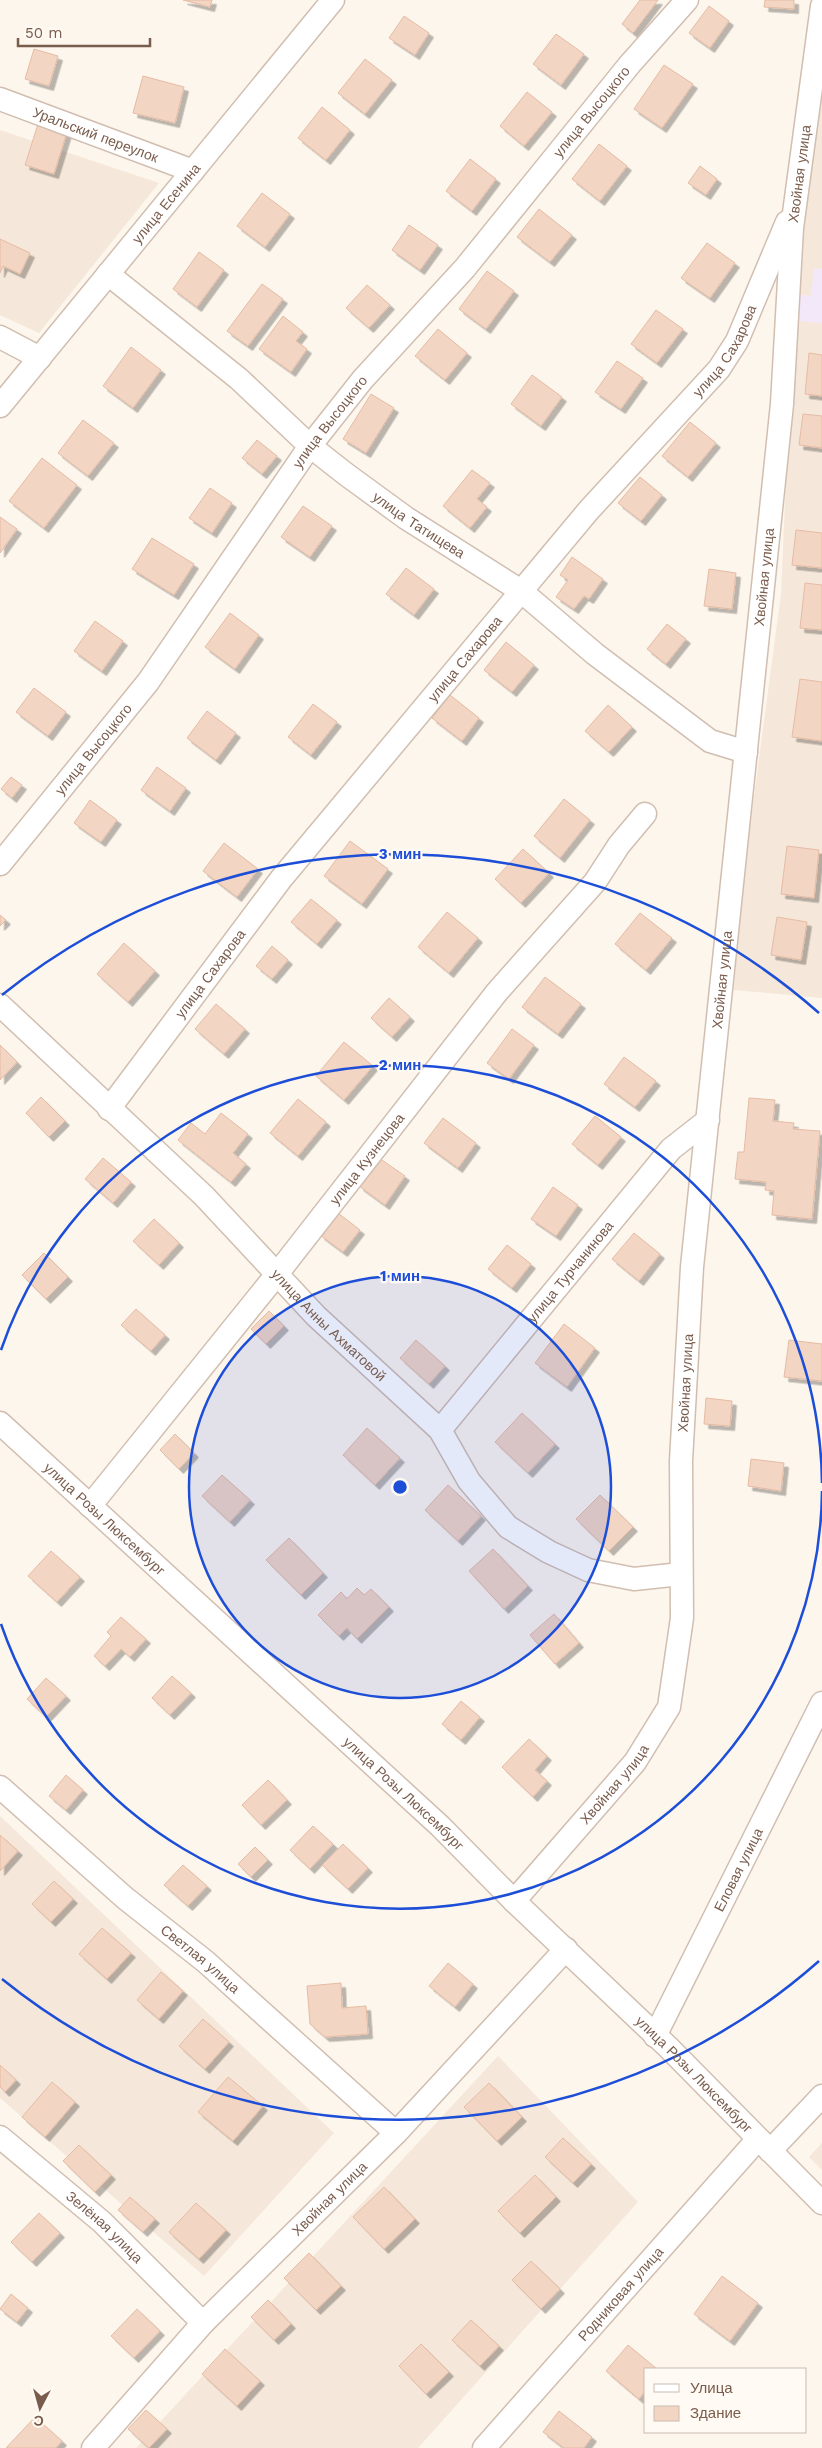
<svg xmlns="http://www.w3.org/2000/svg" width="822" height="2448" viewBox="0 0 822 2448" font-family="'Work Sans',sans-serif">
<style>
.residential{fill:#f5e8da}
.education{fill:#f3e8fa}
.building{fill:#f3d5c3;stroke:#e6bba3;filter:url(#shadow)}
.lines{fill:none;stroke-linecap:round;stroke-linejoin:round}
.minor-casing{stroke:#d1beb0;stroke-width:25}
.minor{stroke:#fff;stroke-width:22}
.ring{fill:none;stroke:#1d4ed8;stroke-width:2.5}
.labels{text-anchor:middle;stroke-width:4.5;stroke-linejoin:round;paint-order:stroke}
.street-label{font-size:14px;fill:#7a5c4d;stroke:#fffaf3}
.centre{fill:#1d4ed8;stroke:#fffaf3;stroke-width:2.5}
.ring-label{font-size:15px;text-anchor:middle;font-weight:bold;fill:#1d4ed8;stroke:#fffaf3;stroke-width:4.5;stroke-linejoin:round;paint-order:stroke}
</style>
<defs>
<filter id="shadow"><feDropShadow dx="4.5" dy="4.5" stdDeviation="0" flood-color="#0004"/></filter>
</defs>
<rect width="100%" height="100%" fill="#fdf6ec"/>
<path class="residential" d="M 822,68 L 822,998 L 734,990 L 740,901 L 781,594 L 793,317 Z
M 0,130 L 159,183 L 39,333 L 0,315 Z
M 0,1816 L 334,2133 L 204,2276 L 0,2098 Z
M 498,2056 L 638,2202 L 418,2448 L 136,2448 Z
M 822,2143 L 822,2170 L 809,2157 Z"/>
<path class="education" d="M 814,268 L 822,269 L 822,323 L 798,321 L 800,295 L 811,296 Z"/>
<path class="building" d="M 183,0 L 212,0 L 210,7 Z
M 640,0 L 658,0 L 633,33 L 622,24 Z
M 765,0 L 794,0 L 794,9 L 764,7 Z
M 709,6 L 729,21 L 710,48 L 689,33 Z
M 404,16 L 429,33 L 415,55 L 389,38 Z
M 556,34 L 584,54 L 561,85 L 533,64 Z
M 34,49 L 58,56 L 49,86 L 25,79 Z
M 365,59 L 392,80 L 365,114 L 338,93 Z
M 664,65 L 693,84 L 662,128 L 634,109 Z
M 143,76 L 184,87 L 175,123 L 133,113 Z
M 527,92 L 552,112 L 524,146 L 500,126 Z
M 322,107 L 350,130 L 326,160 L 298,138 Z
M 38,124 L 67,132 L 54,174 L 25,165 Z
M 599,144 L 627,166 L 600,201 L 572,179 Z
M 470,159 L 496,179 L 472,211 L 446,191 Z
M 700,166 L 717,179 L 706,195 L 688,183 Z
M 262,193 L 290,214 L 265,247 L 237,226 Z
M 539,209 L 572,235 L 550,262 L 517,237 Z
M 409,225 L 438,245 L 420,270 L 392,250 Z
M 0,239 L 30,253 L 20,274 L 3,266 L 0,273 Z
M 707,243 L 735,263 L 710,298 L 681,278 Z
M 199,252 L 224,270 L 197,307 L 173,289 Z
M 487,271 L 514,291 L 486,329 L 459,309 Z
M 262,284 L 283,299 L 248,346 L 227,331 Z
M 367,285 L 390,305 L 369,328 L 346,308 Z
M 656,310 L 683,329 L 657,363 L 631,344 Z
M 283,316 L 303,332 L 296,341 L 307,349 L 291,372 L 259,349 Z
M 438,329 L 467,353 L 445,380 L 415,356 Z
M 131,347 L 161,370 L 133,408 L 103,386 Z
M 809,353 L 822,355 L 822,396 L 805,394 Z
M 617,361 L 643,378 L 621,409 L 595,392 Z
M 532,375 L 562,397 L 541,426 L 511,404 Z
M 371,394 L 394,408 L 366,453 L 343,439 Z
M 803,414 L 822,416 L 822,448 L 799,445 Z
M 83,420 L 114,443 L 88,476 L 58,453 Z
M 690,422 L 716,443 L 688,477 L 662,456 Z
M 257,440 L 277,456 L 262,474 L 242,458 Z
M 42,458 L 77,485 L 44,528 L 9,501 Z
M 472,470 L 490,483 L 477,499 L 487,507 L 470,528 L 443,506 Z
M 640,477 L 662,495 L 641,521 L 618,503 Z
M 210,488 L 232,503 L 212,533 L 189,518 Z
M 303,506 L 332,526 L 310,557 L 281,537 Z
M 0,517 L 17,529 L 0,553 Z
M 796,530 L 822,533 L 822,568 L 792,565 Z
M 152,538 L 194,564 L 174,595 L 132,569 Z
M 572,557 L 603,579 L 589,599 L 584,596 L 574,609 L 556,597 L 568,580 L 560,575 Z
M 406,568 L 434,589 L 414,615 L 386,594 Z
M 709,569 L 736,573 L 732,609 L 704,606 Z
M 805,583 L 822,585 L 822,630 L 800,628 Z
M 230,613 L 259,635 L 235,669 L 205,647 Z
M 95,621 L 123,641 L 102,671 L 74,651 Z
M 667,624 L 686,639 L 666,664 L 647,649 Z
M 506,642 L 534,665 L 512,692 L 484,670 Z
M 800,679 L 822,682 L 822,741 L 792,737 Z
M 34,688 L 66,712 L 48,736 L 16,712 Z
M 450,695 L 479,718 L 462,741 L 432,718 Z
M 313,704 L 337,722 L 311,755 L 288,737 Z
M 608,705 L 632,727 L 609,752 L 585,731 Z
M 207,711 L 236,733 L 216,760 L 187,738 Z
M 157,767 L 186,788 L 170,811 L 141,790 Z
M 11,777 L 22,785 L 12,798 L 1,789 Z
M 564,799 L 590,820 L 560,858 L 534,836 Z
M 90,800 L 117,820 L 101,842 L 74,823 Z
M 350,841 L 388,869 L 362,904 L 324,876 Z
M 224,843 L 258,869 L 237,897 L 203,871 Z
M 787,846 L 819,850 L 814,898 L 781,894 Z
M 523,849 L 549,873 L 521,903 L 495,879 Z
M 311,899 L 337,920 L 317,944 L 291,922 Z
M 447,912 L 478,938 L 449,973 L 418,947 Z
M 640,913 L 672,938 L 646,970 L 615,944 Z
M 0,915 L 6,920 L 0,926 Z
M 777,917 L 807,922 L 801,960 L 771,955 Z
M 124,943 L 155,971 L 128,1002 L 97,974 Z
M 272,946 L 288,960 L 272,979 L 256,966 Z
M 545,977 L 581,1004 L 558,1034 L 522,1007 Z
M 389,998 L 410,1017 L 392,1037 L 371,1018 Z
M 216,1004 L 245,1029 L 224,1054 L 195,1029 Z
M 512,1029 L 534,1045 L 509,1079 L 487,1063 Z
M 344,1042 L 373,1066 L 344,1100 L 316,1076 Z
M 0,1045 L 17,1062 L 0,1080 Z
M 624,1057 L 656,1081 L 635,1107 L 604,1084 Z
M 41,1097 L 65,1121 L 49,1137 L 26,1113 Z
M 749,1098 L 775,1100 L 773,1121 L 794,1123 L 793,1129 L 820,1131 L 812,1219 L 772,1215 L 774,1191 L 765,1190 L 766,1182 L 735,1179 L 738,1152 L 744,1152 Z
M 298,1099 L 326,1122 L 298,1156 L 270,1133 Z
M 221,1113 L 248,1134 L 233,1153 L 246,1164 L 231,1182 L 178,1140 L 191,1123 L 205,1134 Z
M 595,1116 L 621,1137 L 598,1165 L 572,1144 Z
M 443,1118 L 476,1143 L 458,1168 L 424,1143 Z
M 103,1158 L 131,1182 L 113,1203 L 85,1179 Z
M 379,1158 L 405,1176 L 385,1205 L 359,1186 Z
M 553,1187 L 578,1205 L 556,1236 L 531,1219 Z
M 338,1213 L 360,1230 L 343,1252 L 320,1235 Z
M 154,1219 L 179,1243 L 159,1265 L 133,1241 Z
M 634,1233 L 660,1254 L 639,1281 L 612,1259 Z
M 507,1245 L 531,1264 L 512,1288 L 488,1269 Z
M 44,1253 L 68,1277 L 46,1299 L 22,1275 Z
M 136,1309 L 165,1335 L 151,1351 L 121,1325 Z
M 269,1311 L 284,1326 L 266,1344 L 251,1329 Z
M 564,1324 L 595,1348 L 567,1387 L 535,1363 Z
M 416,1340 L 445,1366 L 429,1384 L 400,1358 Z
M 789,1340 L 822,1344 L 822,1381 L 784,1377 Z
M 706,1398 L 732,1401 L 730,1426 L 704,1424 Z
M 522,1413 L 555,1444 L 528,1473 L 495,1442 Z
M 367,1428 L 400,1458 L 375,1485 L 343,1455 Z
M 175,1434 L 194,1453 L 179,1469 L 160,1450 Z
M 751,1459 L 784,1463 L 781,1491 L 748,1486 Z
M 222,1475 L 250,1500 L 230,1522 L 202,1496 Z
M 448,1485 L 481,1516 L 458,1541 L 425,1510 Z
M 600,1495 L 633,1527 L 609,1551 L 576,1519 Z
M 289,1538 L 323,1573 L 301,1595 L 266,1560 Z
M 493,1549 L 528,1586 L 504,1609 L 469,1571 Z
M 51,1551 L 80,1577 L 57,1602 L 28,1576 Z
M 357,1588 L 364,1595 L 371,1589 L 389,1607 L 357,1639 L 347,1628 L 339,1636 L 318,1615 L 341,1592 L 347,1599 Z
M 554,1614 L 579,1643 L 555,1664 L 530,1635 Z
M 121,1617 L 146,1639 L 130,1657 L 121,1649 L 105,1666 L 94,1656 L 111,1636 L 107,1632 Z
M 172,1676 L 191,1693 L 170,1715 L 152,1698 Z
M 46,1678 L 66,1696 L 46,1717 L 27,1699 Z
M 461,1701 L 480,1717 L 461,1740 L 442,1724 Z
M 529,1739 L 547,1756 L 535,1770 L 547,1781 L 533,1797 L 502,1767 Z
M 66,1775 L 83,1790 L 66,1810 L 49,1796 Z
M 268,1780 L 287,1800 L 261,1825 L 242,1805 Z
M 313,1826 L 333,1844 L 310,1869 L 290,1850 Z
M 0,1835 L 18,1851 L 0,1871 Z
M 343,1844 L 368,1868 L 348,1889 L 322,1865 Z
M 255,1847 L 268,1860 L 251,1877 L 238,1864 Z
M 183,1865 L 207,1886 L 188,1906 L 164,1885 Z
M 54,1881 L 73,1899 L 51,1922 L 32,1904 Z
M 102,1928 L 131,1953 L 107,1979 L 79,1954 Z
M 448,1963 L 473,1984 L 455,2007 L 429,1986 Z
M 161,1972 L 183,1991 L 159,2019 L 137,2000 Z
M 341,1983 L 342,2008 L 366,2006 L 368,2034 L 325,2037 L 310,2024 L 307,1986 Z
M 203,2019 L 229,2042 L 205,2069 L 179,2046 Z
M 0,2065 L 16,2080 L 5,2092 L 0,2087 Z
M 228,2077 L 263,2106 L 233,2141 L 198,2112 Z
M 52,2082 L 75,2102 L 45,2137 L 22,2117 Z
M 489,2083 L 522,2117 L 497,2141 L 464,2107 Z
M 563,2138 L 591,2164 L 573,2183 L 545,2157 Z
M 79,2145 L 111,2175 L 95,2192 L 63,2161 Z
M 535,2175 L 556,2197 L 520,2233 L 498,2211 Z
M 384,2187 L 415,2219 L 384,2249 L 353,2217 Z
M 130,2197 L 155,2219 L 143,2232 L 118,2210 Z
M 196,2203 L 226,2230 L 199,2259 L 169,2232 Z
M 39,2213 L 60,2233 L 32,2262 L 11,2242 Z
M 309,2253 L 341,2286 L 316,2310 L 284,2278 Z
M 531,2261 L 560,2289 L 541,2309 L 512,2280 Z
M 722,2276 L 758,2303 L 730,2341 L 694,2314 Z
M 11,2294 L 28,2308 L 17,2322 L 0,2309 Z
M 268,2300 L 291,2324 L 274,2340 L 251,2317 Z
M 137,2309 L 160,2331 L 134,2358 L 111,2336 Z
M 471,2320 L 499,2346 L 480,2366 L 452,2340 Z
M 421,2344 L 449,2372 L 426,2394 L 399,2366 Z
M 628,2345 L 657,2369 L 646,2369 L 646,2390 L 639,2399 L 606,2371 Z
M 225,2349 L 260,2381 L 237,2406 L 202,2374 Z
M 146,2410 L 167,2429 L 149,2448 L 128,2429 Z
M 559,2411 L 592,2437 L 584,2448 L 564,2448 L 543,2432 Z
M 35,2417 L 62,2441 L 56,2448 L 6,2448 Z"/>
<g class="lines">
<g class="minor-casing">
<g id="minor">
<path id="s1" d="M 0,99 L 193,171"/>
<path id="s2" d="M 108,274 L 239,379 L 310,446 L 347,475 L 406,518 L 521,591 L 595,654 L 710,741 L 746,752"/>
<path d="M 0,337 L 40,358"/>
<path id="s3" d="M 0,406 L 333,0"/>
<path id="s4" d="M 0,864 L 148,682 L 310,446 L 363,379 L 465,268 L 630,64 L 687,0"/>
<path id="s5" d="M 0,1005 L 204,1196 L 316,1316 L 440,1430 L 469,1481 L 508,1527 L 549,1552 L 588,1570 L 634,1579 L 681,1574"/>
<path id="s6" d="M 109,1109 L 281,879 L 589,510 L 719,369 L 737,341 L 787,222"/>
<path id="s7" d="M 0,1423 L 440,1826 L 514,1901 L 668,2047 L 822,2203"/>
<path id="s8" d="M 440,1430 L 671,1149 L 708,1120"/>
<path id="s9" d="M 90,1506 L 277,1274 L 497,992 L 595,882 L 619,845 L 645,814"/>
<path id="s10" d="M 0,1787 L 125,1898 L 206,1962 L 396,2133"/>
<path id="s11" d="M 514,1901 L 635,1762 L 669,1707 L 682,1618 L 681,1461 L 692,1267 L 782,404 L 792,228 L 822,6"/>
<path id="s12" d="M 655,2036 L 822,1703"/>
<path id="s13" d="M 0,2137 L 102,2222 L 203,2323"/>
<path d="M 770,2151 L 822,2096"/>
<path id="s14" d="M 93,2448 L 203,2323 L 396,2133 L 566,1949"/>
<path id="s15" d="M 484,2448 L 758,2139"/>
</g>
</g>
<use href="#minor" class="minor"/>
</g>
<circle cx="400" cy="1487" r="211" fill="#1d4ed8" fill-opacity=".12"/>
<g class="ring">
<circle cx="400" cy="1487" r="211"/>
<path d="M822 1491A422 422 0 0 1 1 1624M1 1350A422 422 0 0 1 822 1483"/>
<path d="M819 1961A633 633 0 0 1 2 1979M2 995A633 633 0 0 1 819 1013"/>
</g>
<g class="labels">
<g class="street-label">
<text dy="5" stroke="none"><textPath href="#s4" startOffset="958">улица Высоцкого</textPath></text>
<text dy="5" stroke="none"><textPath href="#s1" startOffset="102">Уральский переулок</textPath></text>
<text dy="5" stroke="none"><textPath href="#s11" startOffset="1789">Хвойная улица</textPath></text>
<text dy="5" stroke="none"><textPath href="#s3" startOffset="262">улица Есенина</textPath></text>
<text dy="5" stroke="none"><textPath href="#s6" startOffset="978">улица Сахарова</textPath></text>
<text dy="5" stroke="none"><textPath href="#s4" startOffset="552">улица Высоцкого</textPath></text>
<text dy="5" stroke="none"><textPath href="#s2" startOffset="400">улица Татищева</textPath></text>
<text dy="5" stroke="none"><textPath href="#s11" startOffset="1384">Хвойная улица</textPath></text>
<text dy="5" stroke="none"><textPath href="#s6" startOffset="574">улица Сахарова</textPath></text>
<text dy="5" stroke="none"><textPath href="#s4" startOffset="148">улица Высоцкого</textPath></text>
<text dy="5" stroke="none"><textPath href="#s6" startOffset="169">улица Сахарова</textPath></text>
<text dy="5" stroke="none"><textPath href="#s11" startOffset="979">Хвойная улица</textPath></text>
<text dy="5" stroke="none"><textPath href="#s9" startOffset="444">улица Кузнецова</textPath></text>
<text dy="5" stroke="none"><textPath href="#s8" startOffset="205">улица Турчанинова</textPath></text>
<text dy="5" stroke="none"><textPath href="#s5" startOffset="459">улица Анны Ахматовой</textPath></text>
<text dy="5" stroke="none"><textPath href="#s11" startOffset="574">Хвойная улица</textPath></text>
<text dy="5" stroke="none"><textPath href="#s7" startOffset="142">улица Розы Люксембург</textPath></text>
<text dy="5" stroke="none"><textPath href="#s11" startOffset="154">Хвойная улица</textPath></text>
<text dy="5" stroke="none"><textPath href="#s7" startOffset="548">улица Розы Люксембург</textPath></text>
<text dy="5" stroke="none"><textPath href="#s12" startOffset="186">Еловая улица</textPath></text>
<text dy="5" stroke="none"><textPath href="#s10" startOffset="264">Светлая улица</textPath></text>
<text dy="5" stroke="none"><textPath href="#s7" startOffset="952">улица Розы Люксембург</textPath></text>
<text dy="5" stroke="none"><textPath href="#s14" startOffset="344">Хвойная улица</textPath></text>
<text dy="5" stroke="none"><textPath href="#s13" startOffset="138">Зелёная улица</textPath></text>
<text dy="5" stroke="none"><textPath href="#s15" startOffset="206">Родниковая улица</textPath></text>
</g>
</g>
<circle cx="400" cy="1487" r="8" class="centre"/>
<g class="ring-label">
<text x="400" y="859">3 мин</text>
<text x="400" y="1070">2 мин</text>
<text x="400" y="1281">1 мин</text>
</g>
<rect x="644" y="2368" width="162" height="65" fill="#fffaf3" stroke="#cabbb1"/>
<rect x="654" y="2384" width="25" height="8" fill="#ffffff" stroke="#cabbb1"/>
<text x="690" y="2393" font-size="15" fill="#7a5c4d">Улица</text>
<rect x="654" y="2406" width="25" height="15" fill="#f3d5c3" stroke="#cabbb1"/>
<text x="690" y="2418" font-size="15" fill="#7a5c4d">Здание</text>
<g transform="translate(40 2408) rotate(186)" stroke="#fffaf3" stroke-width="4" paint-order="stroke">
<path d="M0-4L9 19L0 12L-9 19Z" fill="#7a5c4d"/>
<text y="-8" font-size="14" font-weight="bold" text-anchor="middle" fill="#7a5c4d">С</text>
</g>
<path d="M18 38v8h132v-8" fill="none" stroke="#7a5c4d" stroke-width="2.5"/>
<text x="25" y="38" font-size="15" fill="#7a5c4d" stroke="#fffaf3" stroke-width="4" paint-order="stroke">50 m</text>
</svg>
